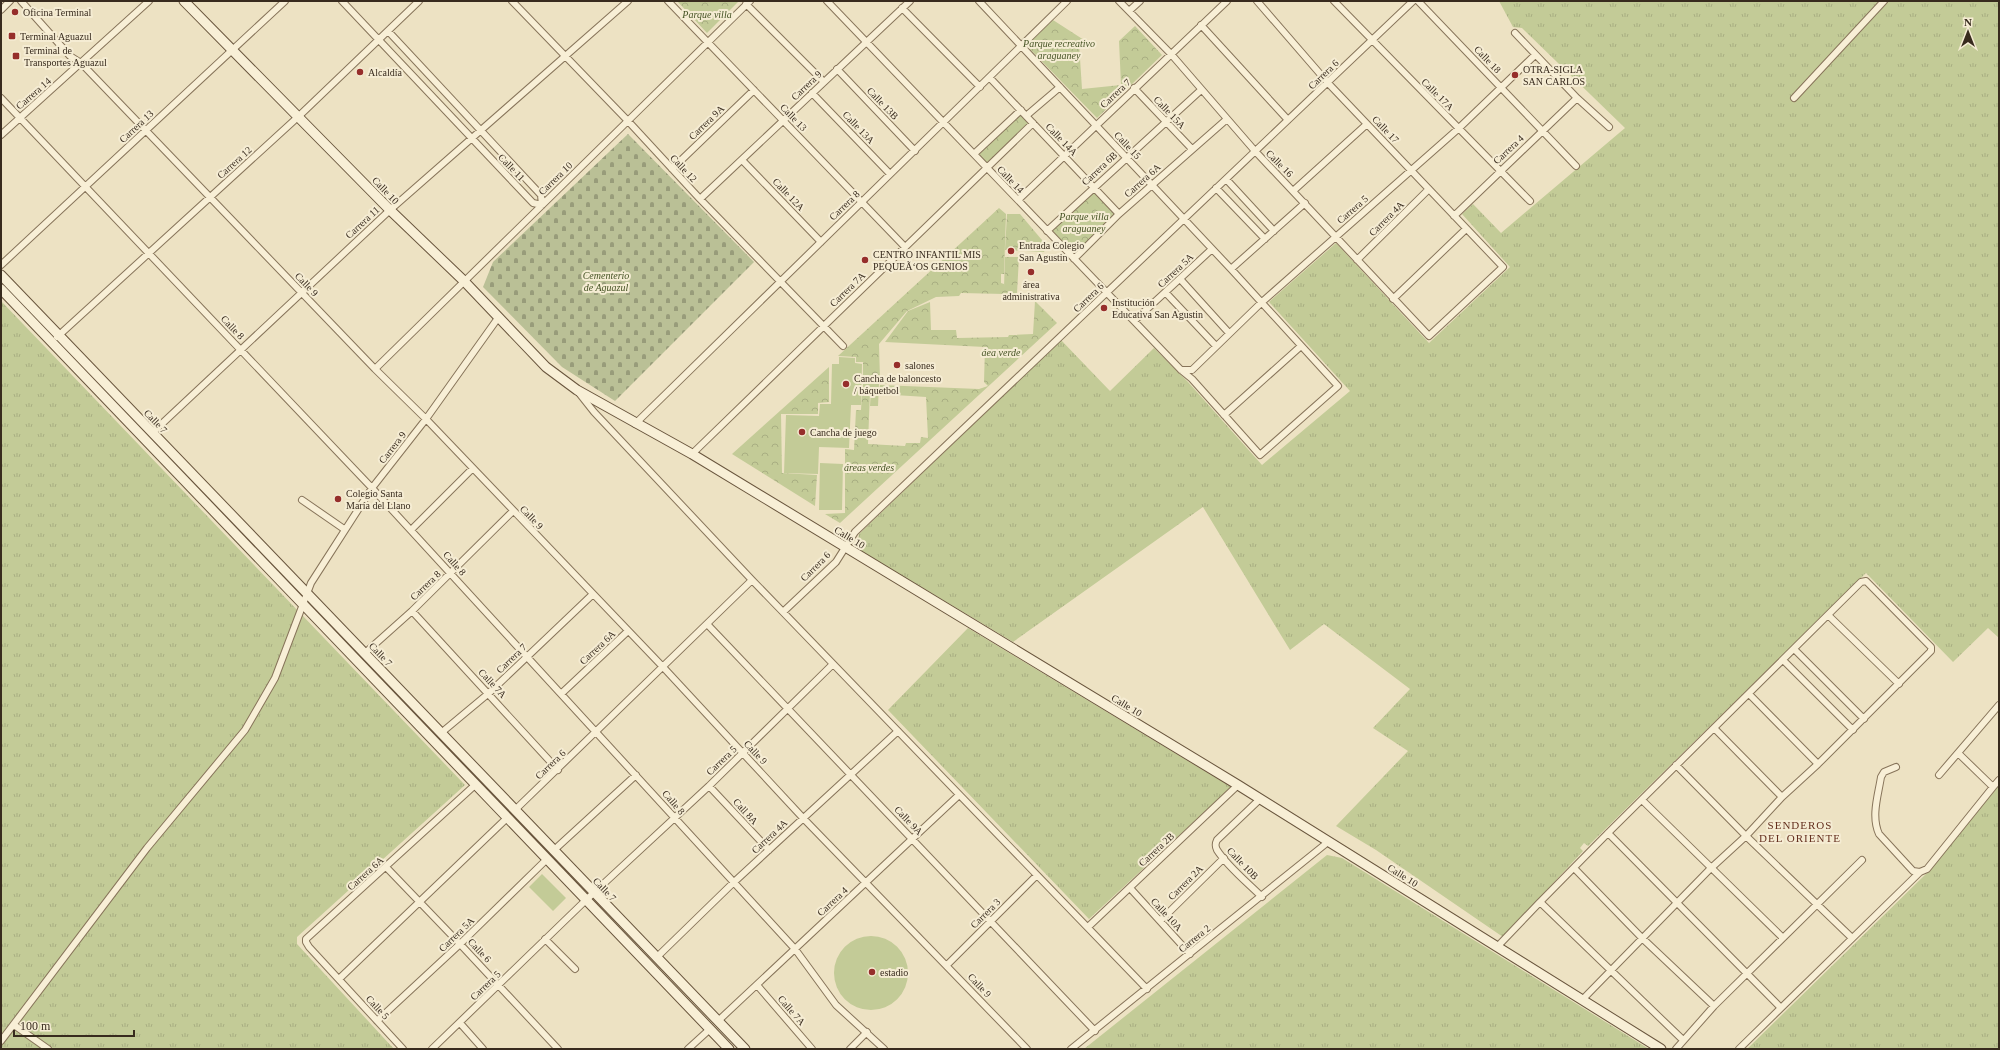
<svg xmlns="http://www.w3.org/2000/svg" width="2000" height="1050" viewBox="0 0 2000 1050" font-family="Georgia,serif">
<style>
.grass{fill:url(#grass-tufts)}
.cemetery{fill:url(#cemetery-stones)}
.park{fill:url(#park-crowns)}
.garden{fill:#c3cb97}
.lines{fill:none;stroke-linecap:round;stroke-linejoin:round}
.street-casing{stroke:#87745a;stroke-width:8}
.secondary-casing{stroke:#69553d;stroke-width:11}
.street{stroke:#f8efd6;stroke-width:6}
.secondary{stroke:#f8efd6;stroke-width:9}
.poi-dot{fill:#962e2b;stroke:#f5ecd3;stroke-width:1.5}
.labels{text-anchor:middle;stroke-width:4;stroke-linejoin:round;paint-order:stroke}
.poi-label{font-size:10px;fill:#382b1e;stroke:#f5ecd3;text-anchor:start}
.park-label{font-size:10px;font-style:italic;fill:#465425;stroke:#f5ecd3}
.street-label{font-size:10px;fill:#382b1e;stroke:#f5ecd3}
.neighbourhood-label{font-size:11px;letter-spacing:1px;fill:#642f1e;stroke:#f5ecd3}
</style>
<defs>
<pattern id="grass-tufts" width="24" height="20" patternUnits="userSpaceOnUse"><rect width="24" height="20" fill="#c3cb97"/><path d="M3 7l-1-3M5 7V3M7 7l1-3M15 17l-1-3M17 17v-4M19 17l1-3" fill="none" stroke="#a8ae82"/></pattern>
<pattern id="cemetery-stones" width="16" height="16" patternUnits="userSpaceOnUse"><rect width="16" height="16" fill="#bac096"/><path d="M2 7V4a2 2 0 0 1 4 0v3zM10 15v-3a2 2 0 0 1 4 0v3z" fill="#989c7a"/></pattern>
<pattern id="park-crowns" width="20" height="18" patternUnits="userSpaceOnUse"><rect width="20" height="18" fill="#c3cb97"/><path d="M2 6a3 3 0 1 1 6 0M12 15a3 3 0 1 1 6 0" fill="none" stroke="#a8ae82"/></pattern>
</defs>
<rect width="100%" height="100%" fill="#ede2c3"/>
<path class="grass" d="M 1499,1 L 1999,1 L 1999,638 L 1988,628 L 1953,662 L 1866,573 L 1588,846 L 1584,843 L 1580,848 L 1583,851 L 1503,937 L 1376,850 L 1336,826 L 1408,751 L 1373,728 L 1410,689 L 1324,624 L 1290,650 L 1203,507 L 1013,642 L 860,550 L 858,542 L 859,534 L 1061,340 L 1110,391 L 1154,348 L 1188,382 L 1262,465 L 1350,391 L 1269,302 L 1336,243 L 1429,343 L 1510,267 L 1462,214 L 1473,204 L 1501,233 L 1625,128 L 1522,28 L 1513,27 Z
M 1,301 L 465,785 L 297,937 L 297,944 L 394,1049 L 1,1049 Z
M 968,628 L 1231,787 L 1089,919 L 888,710 Z
M 1999,785 L 1999,1049 L 1747,1049 L 1929,871 Z
M 1327,855 L 1342,858 L 1649,1049 L 1084,1049 Z"/>
<path class="cemetery" d="M 628,134 L 754,262 L 615,401 L 562,367 L 483,287 L 493,262 Z"/>
<path class="park" d="M 677,1 L 739,1 L 707,33 Z
M 1053,20 L 1084,40 L 1079,43 L 1082,89 L 1121,85 L 1119,41 L 1135,26 L 1162,55 L 1097,118 L 1026,45 Z
M 1021,112 L 1031,123 L 985,165 L 976,155 Z
M 1093,191 L 1115,214 L 1073,255 L 1052,230 Z
M 999,208 L 1006,214 L 1004,274 L 1001,274 L 1001,283 L 1004,284 L 1004,287 L 1005,257 L 1019,257 L 1017,293 L 1015,293 L 1014,302 L 1007,302 L 1007,295 L 1004,294 L 961,293 L 959,296 L 936,297 L 907,311 L 879,344 L 880,379 L 893,380 L 892,383 L 879,384 L 878,406 L 870,406 L 871,390 L 863,390 L 863,362 L 856,362 L 856,357 L 838,356 Z
M 1007,214 L 1020,214 L 1047,246 L 1044,252 L 1005,250 Z
M 1035,301 L 1057,323 L 840,523 L 825,514 L 845,513 L 845,449 L 854,450 L 856,410 L 861,410 L 862,391 L 870,391 L 868,444 L 905,446 L 906,443 L 920,443 L 921,437 L 928,438 L 926,397 L 879,394 L 880,385 L 979,389 L 988,386 L 984,382 L 985,347 L 885,342 L 908,311 L 930,302 L 931,330 L 956,330 L 957,338 L 1008,337 L 1009,335 L 1033,334 Z
M 829,367 L 829,402 L 818,403 L 818,414 L 781,414 L 782,473 L 817,475 L 815,506 L 732,454 Z"/>
<path class="garden" d="M 839,357 L 855,358 L 855,363 L 862,364 L 861,405 L 851,405 L 849,448 L 819,447 L 818,474 L 784,473 L 786,415 L 819,416 L 820,404 L 831,404 L 832,364 L 839,364 Z
M 820,463 L 843,464 L 842,510 L 819,510 Z
M 542,874 L 566,898 L 553,911 L 529,887 Z
M834 973a37 37 0 1 1 74 0a37 37 0 1 1-74 0Z"/>
<g class="lines">
<g class="street-casing">
<path id="street" d="M 21,1 L 70,56 L 81,63 L 375,369 L 426,419 L 663,667 L 803,818 L 1027,1049
M 342,1 L 533,203 L 542,205 L 541,195 L 388,31
M 512,1 L 628,121 L 700,199 L 843,346
M 668,1 L 905,247
M 827,1 L 1181,370 L 1192,379 L 1260,455 L 1338,386 L 1231,269 L 979,1
M 1119,1 L 1171,54 L 1255,151 L 1429,336 L 1503,267 L 1328,83 L 1257,1
M 1334,1 L 1530,201
M 1418,1 L 1576,166
M 746,4 L 824,82
M 902,8 L 980,87
M 1,10 L 10,1
M 1129,11 L 1140,1
M 1201,25 L 1288,120
M 1515,33 L 1577,98 L 1609,127
M 837,69 L 915,151
M 990,78 L 1119,214
M 1134,88 L 1192,149
M 812,93 L 890,174
M 1,98 L 372,488 L 795,949 L 836,1005 L 884,1049
M 1794,98 L 1884,1
M 1026,116 L 1060,87
M 1,135 L 149,1
M 974,154 L 1021,110
M 742,160 L 821,242
M 672,169 L 754,90
M 1226,179 L 1274,231
M 1216,188 L 1265,239
M 1293,191 L 1367,124
M 700,199 L 910,1
M 1018,200 L 1227,1
M 1454,216 L 1577,98
M 1047,231 L 1201,90
M 1074,259 L 1119,214 L 1227,119
M 1357,260 L 1429,189
M 1,265 L 285,1
M 1231,269 L 1305,203
M 1181,280 L 1229,333
M 1166,293 L 1216,346
M 1393,299 L 1466,229
M 1134,321 L 1212,249
M 57,337 L 299,116 L 419,1
M 375,369 L 750,1
M 1181,370 L 1192,370 L 1262,302 L 1458,129 L 1535,55
M 579,393 L 594,412 L 752,580 L 1147,989
M 1224,415 L 1301,346
M 635,424 L 1067,1
M 152,433 L 390,210 L 628,1
M 692,454 L 1033,123
M 302,500 L 344,529
M 411,530 L 473,468
M 412,611 L 558,770
M 783,612 L 836,562 L 855,532 L 1413,1
M 1828,615 L 1899,684
M 707,624 L 1095,1031
M 1794,649 L 1864,719
M 365,653 L 412,611 L 513,511
M 1783,660 L 1853,730
M 562,693 L 628,631
M 1749,694 L 1818,764
M 1714,728 L 1782,797
M 441,733 L 489,693 L 593,594
M 1676,765 L 1746,836 L 1852,938
M 1896,767 L 1884,772 L 1881,777 C 1878,796 1871,816 1879,834 L 1913,871 L 1920,872 L 1927,869 L 1993,787 L 1958,753
M 1939,775 L 1999,705
M 709,786 L 769,850
M 1993,787 L 1999,780
M 1260,799 L 1217,840 C 1215,844 1215,846 1217,850 C 1228,867 1247,882 1262,897
M 1642,800 L 1783,938
M 515,810 L 752,580
M 1608,833 L 1780,1007
M 553,851 L 636,775
M 386,867 L 460,944 L 558,1049
M 1574,868 L 1642,938 L 1714,1006
M 1130,888 L 1190,954
M 1540,902 L 1608,833 L 1861,582 L 1866,581 L 1931,647 L 1931,651 L 1818,764 L 1782,797 L 1746,836 L 1710,869 L 1583,999
M 1160,921 L 1224,858
M 1088,927 L 1238,785
M 545,939 L 575,969
M 1497,947 L 1540,902 L 1683,1040
M 656,958 L 733,883 L 898,731
M 947,965 L 1037,875
M 339,979 L 507,818
M 757,985 L 812,1049
M 377,1021 L 460,944 L 546,860
M 718,1021 L 959,795
M 460,1023 L 483,1049
M 14,1025 L 48,1049
M 1,1041 L 147,848 L 245,730 L 275,678 L 311,583 L 372,488 L 426,419 L 498,318
M 403,1049 L 309,947 L 306,942 L 306,939 L 475,785
M 432,1049 L 586,900 L 709,786 L 833,664
M 688,1049 L 710,1029
M 850,1049 L 867,1032
M 1071,1049 L 1328,842
M 1676,1049 L 1714,1006 L 1862,860
M 1739,1049 L 1920,872"/>
</g>
<g class="secondary-casing">
<path id="secondary" d="M 184,1 L 390,210 L 464,281 L 546,367 L 577,390 L 692,454 L 1238,785 L 1661,1049
M 1,275 L 745,1049
M 1,289 L 729,1049"/>
</g>
<use href="#street" class="street"/>
<use href="#secondary" class="secondary"/>
</g>
<g class="poi-dot">
<circle cx="15" cy="12" r="4"/>
<rect x="8" y="32" width="8" height="8" rx="2"/>
<rect x="12" y="52" width="8" height="8" rx="2"/>
<circle cx="360" cy="72" r="4"/>
<circle cx="1515" cy="75" r="4"/>
<circle cx="1011" cy="251" r="4"/>
<circle cx="865" cy="260" r="4"/>
<circle cx="1031" cy="272" r="4"/>
<circle cx="1104" cy="308" r="4"/>
<circle cx="897" cy="365" r="4"/>
<circle cx="846" cy="384" r="4"/>
<circle cx="802" cy="432" r="4"/>
<circle cx="338" cy="499" r="4"/>
<circle cx="872" cy="972" r="4"/>
</g>
<g class="labels">
<g class="poi-label">
<text x="23" y="16">Oficina Terminal</text>
<text x="20" y="40">Terminal Aguazul</text>
<text x="24" y="54">Terminal de<tspan x="24" dy="12">Transportes Aguazul</tspan></text>
<text x="1523" y="73">OTRA-SIGLA<tspan x="1523" dy="12">SAN CARLOS</tspan></text>
<text x="368" y="76">Alcaldía</text>
<text x="1019" y="249">Entrada Colegio<tspan x="1019" dy="12">San Agustin</tspan></text>
<text x="873" y="258">CENTRO INFANTIL MIS<tspan x="873" dy="12">PEQUEÃ‘OS GENIOS</tspan></text>
<text x="1031" y="288" text-anchor="middle">área<tspan x="1031" dy="12">administrativa</tspan></text>
<text x="1112" y="306">Institución<tspan x="1112" dy="12">Educativa San Agustin</tspan></text>
<text x="905" y="369">salones</text>
<text x="854" y="382">Cancha de baloncesto<tspan x="854" dy="12">/ báquetbol</tspan></text>
<text x="810" y="436">Cancha de juego</text>
<text x="346" y="497">Colegio Santa<tspan x="346" dy="12">María del Llano</tspan></text>
<text x="880" y="976">estadio</text>
</g>
<g class="park-label">
<text x="707" y="18">Parque villa</text>
<text x="1059" y="47">Parque recreativo<tspan x="1059" dy="12">araguaney</tspan></text>
<text x="1084" y="220">Parque villa<tspan x="1084" dy="12">araguaney</tspan></text>
<text x="606" y="279">Cementerio<tspan x="606" dy="12">de Aguazul</tspan></text>
<text x="1001" y="356">áea verde</text>
<text x="869" y="471">áreas verdes</text>
</g>
<g class="street-label">
<text transform="translate(1488 59) rotate(46)" y="4">Calle 18</text>
<text transform="translate(1323 74) rotate(-44)" y="4">Carrera 6</text>
<text transform="translate(806 85) rotate(-44)" y="4">Carrera 9</text>
<text transform="translate(33 93) rotate(-41)" y="4">Carrera 14</text>
<text transform="translate(1115 93) rotate(-43)" y="4">Carrera 7</text>
<text transform="translate(1438 94) rotate(45)" y="4">Calle 17A</text>
<text transform="translate(883 103) rotate(46)" y="4">Calle 13B</text>
<text transform="translate(1170 112) rotate(46)" y="4">Calle 15A</text>
<text transform="translate(794 117) rotate(46)" y="4">Calle 13</text>
<text transform="translate(706 122) rotate(-44)" y="4">Carrera 9A</text>
<text transform="translate(136 126) rotate(-43)" y="4">Carrera 13</text>
<text transform="translate(859 127) rotate(46)" y="4">Calle 13A</text>
<text transform="translate(1386 129) rotate(46)" y="4">Calle 17</text>
<text transform="translate(1062 139) rotate(46)" y="4">Calle 14A</text>
<text transform="translate(1128 145) rotate(47)" y="4">Calle 15</text>
<text transform="translate(1508 149) rotate(-43)" y="4">Carrera 4</text>
<text transform="translate(234 162) rotate(-42)" y="4">Carrera 12</text>
<text transform="translate(1280 163) rotate(45)" y="4">Calle 16</text>
<text transform="translate(512 167) rotate(46)" y="4">Calle 11</text>
<text transform="translate(684 168) rotate(47)" y="4">Calle 12</text>
<text transform="translate(1099 168) rotate(-43)" y="4">Carrera 6B</text>
<text transform="translate(555 178) rotate(-44)" y="4">Carrera 10</text>
<text transform="translate(1011 179) rotate(46)" y="4">Calle 14</text>
<text transform="translate(1142 180) rotate(-42)" y="4">Carrera 6A</text>
<text transform="translate(386 190) rotate(46)" y="4">Calle 10</text>
<text transform="translate(789 194) rotate(46)" y="4">Calle 12A</text>
<text transform="translate(844 205) rotate(-44)" y="4">Carrera 8</text>
<text transform="translate(1352 209) rotate(-41)" y="4">Carrera 5</text>
<text transform="translate(1386 218) rotate(-45)" y="4">Carrera 4A</text>
<text transform="translate(362 222) rotate(-43)" y="4">Carrera 11</text>
<text transform="translate(1175 270) rotate(-43)" y="4">Carrera 5A</text>
<text transform="translate(307 284) rotate(46)" y="4">Calle 9</text>
<text transform="translate(847 289) rotate(-44)" y="4">Carrera 7A</text>
<text transform="translate(1088 297) rotate(-44)" y="4">Carrera 6</text>
<text transform="translate(233 327) rotate(47)" y="4">Calle 8</text>
<text transform="translate(156 421) rotate(46)" y="4">Calle 7</text>
<text transform="translate(392 447) rotate(-52)" y="4">Carrera 9</text>
<text transform="translate(532 517) rotate(46)" y="4">Calle 9</text>
<text transform="translate(850 537) rotate(31)" y="4">Calle 10</text>
<text transform="translate(455 563) rotate(48)" y="4">Calle 8</text>
<text transform="translate(815 566) rotate(-45)" y="4">Carrera 6</text>
<text transform="translate(425 585) rotate(-44)" y="4">Carrera 8</text>
<text transform="translate(597 647) rotate(-43)" y="4">Carrera 6A</text>
<text transform="translate(381 654) rotate(46)" y="4">Calle 7</text>
<text transform="translate(511 658) rotate(-44)" y="4">Carrera 7</text>
<text transform="translate(493 683) rotate(47)" y="4">Calle 7A</text>
<text transform="translate(1127 705) rotate(31)" y="4">Calle 10</text>
<text transform="translate(756 752) rotate(47)" y="4">Calle 9</text>
<text transform="translate(721 760) rotate(-44)" y="4">Carrera 5</text>
<text transform="translate(550 764) rotate(-44)" y="4">Carrera 6</text>
<text transform="translate(674 802) rotate(49)" y="4">Calle 8</text>
<text transform="translate(746 811) rotate(47)" y="4">Call 8A</text>
<text transform="translate(909 820) rotate(46)" y="4">Calle 9A</text>
<text transform="translate(769 836) rotate(-43)" y="4">Carrera 4A</text>
<text transform="translate(1156 849) rotate(-43)" y="4">Carrera 2B</text>
<text transform="translate(1243 863) rotate(46)" y="4">Calle 10B</text>
<text transform="translate(365 873) rotate(-42)" y="4">Carrera 6A</text>
<text transform="translate(1403 875) rotate(32)" y="4">Calle 10</text>
<text transform="translate(1185 882) rotate(-45)" y="4">Carrera 2A</text>
<text transform="translate(605 889) rotate(46)" y="4">Calle 7</text>
<text transform="translate(832 901) rotate(-43)" y="4">Carrera 4</text>
<text transform="translate(985 913) rotate(-45)" y="4">Carrera 3</text>
<text transform="translate(1167 914) rotate(47)" y="4">Calle 10A</text>
<text transform="translate(456 934) rotate(-44)" y="4">Carrera 5A</text>
<text transform="translate(1194 938) rotate(-39)" y="4">Carrera 2</text>
<text transform="translate(480 950) rotate(47)" y="4">Calle 6</text>
<text transform="translate(485 985) rotate(-44)" y="4">Carrera 5</text>
<text transform="translate(980 985) rotate(47)" y="4">Calle 9</text>
<text transform="translate(378 1007) rotate(47)" y="4">Calle 5</text>
<text transform="translate(792 1010) rotate(49)" y="4">Calle 7A</text>
</g>
<g class="neighbourhood-label">
<text x="1800" y="829">SENDEROS<tspan x="1800" dy="13">DEL ORIENTE</tspan></text>
</g>
</g>
<rect width="2000" height="1050" fill="none" stroke="#382b1e" stroke-width="4"/>
<g transform="translate(1968 32)" stroke="#f5ecd3" stroke-width="3" paint-order="stroke">
<path d="M0-3L7 15L0 10L-7 15Z" fill="#382b1e"/>
<text y="-6" font-size="11" font-weight="bold" text-anchor="middle" fill="#382b1e">N</text>
</g>
<path d="M14 1030v6h120v-6" fill="none" stroke="#382b1e" stroke-width="2"/>
<text x="20" y="1030" font-size="12" fill="#382b1e" stroke="#f5ecd3" stroke-width="3" paint-order="stroke">100 m</text>
</svg>
